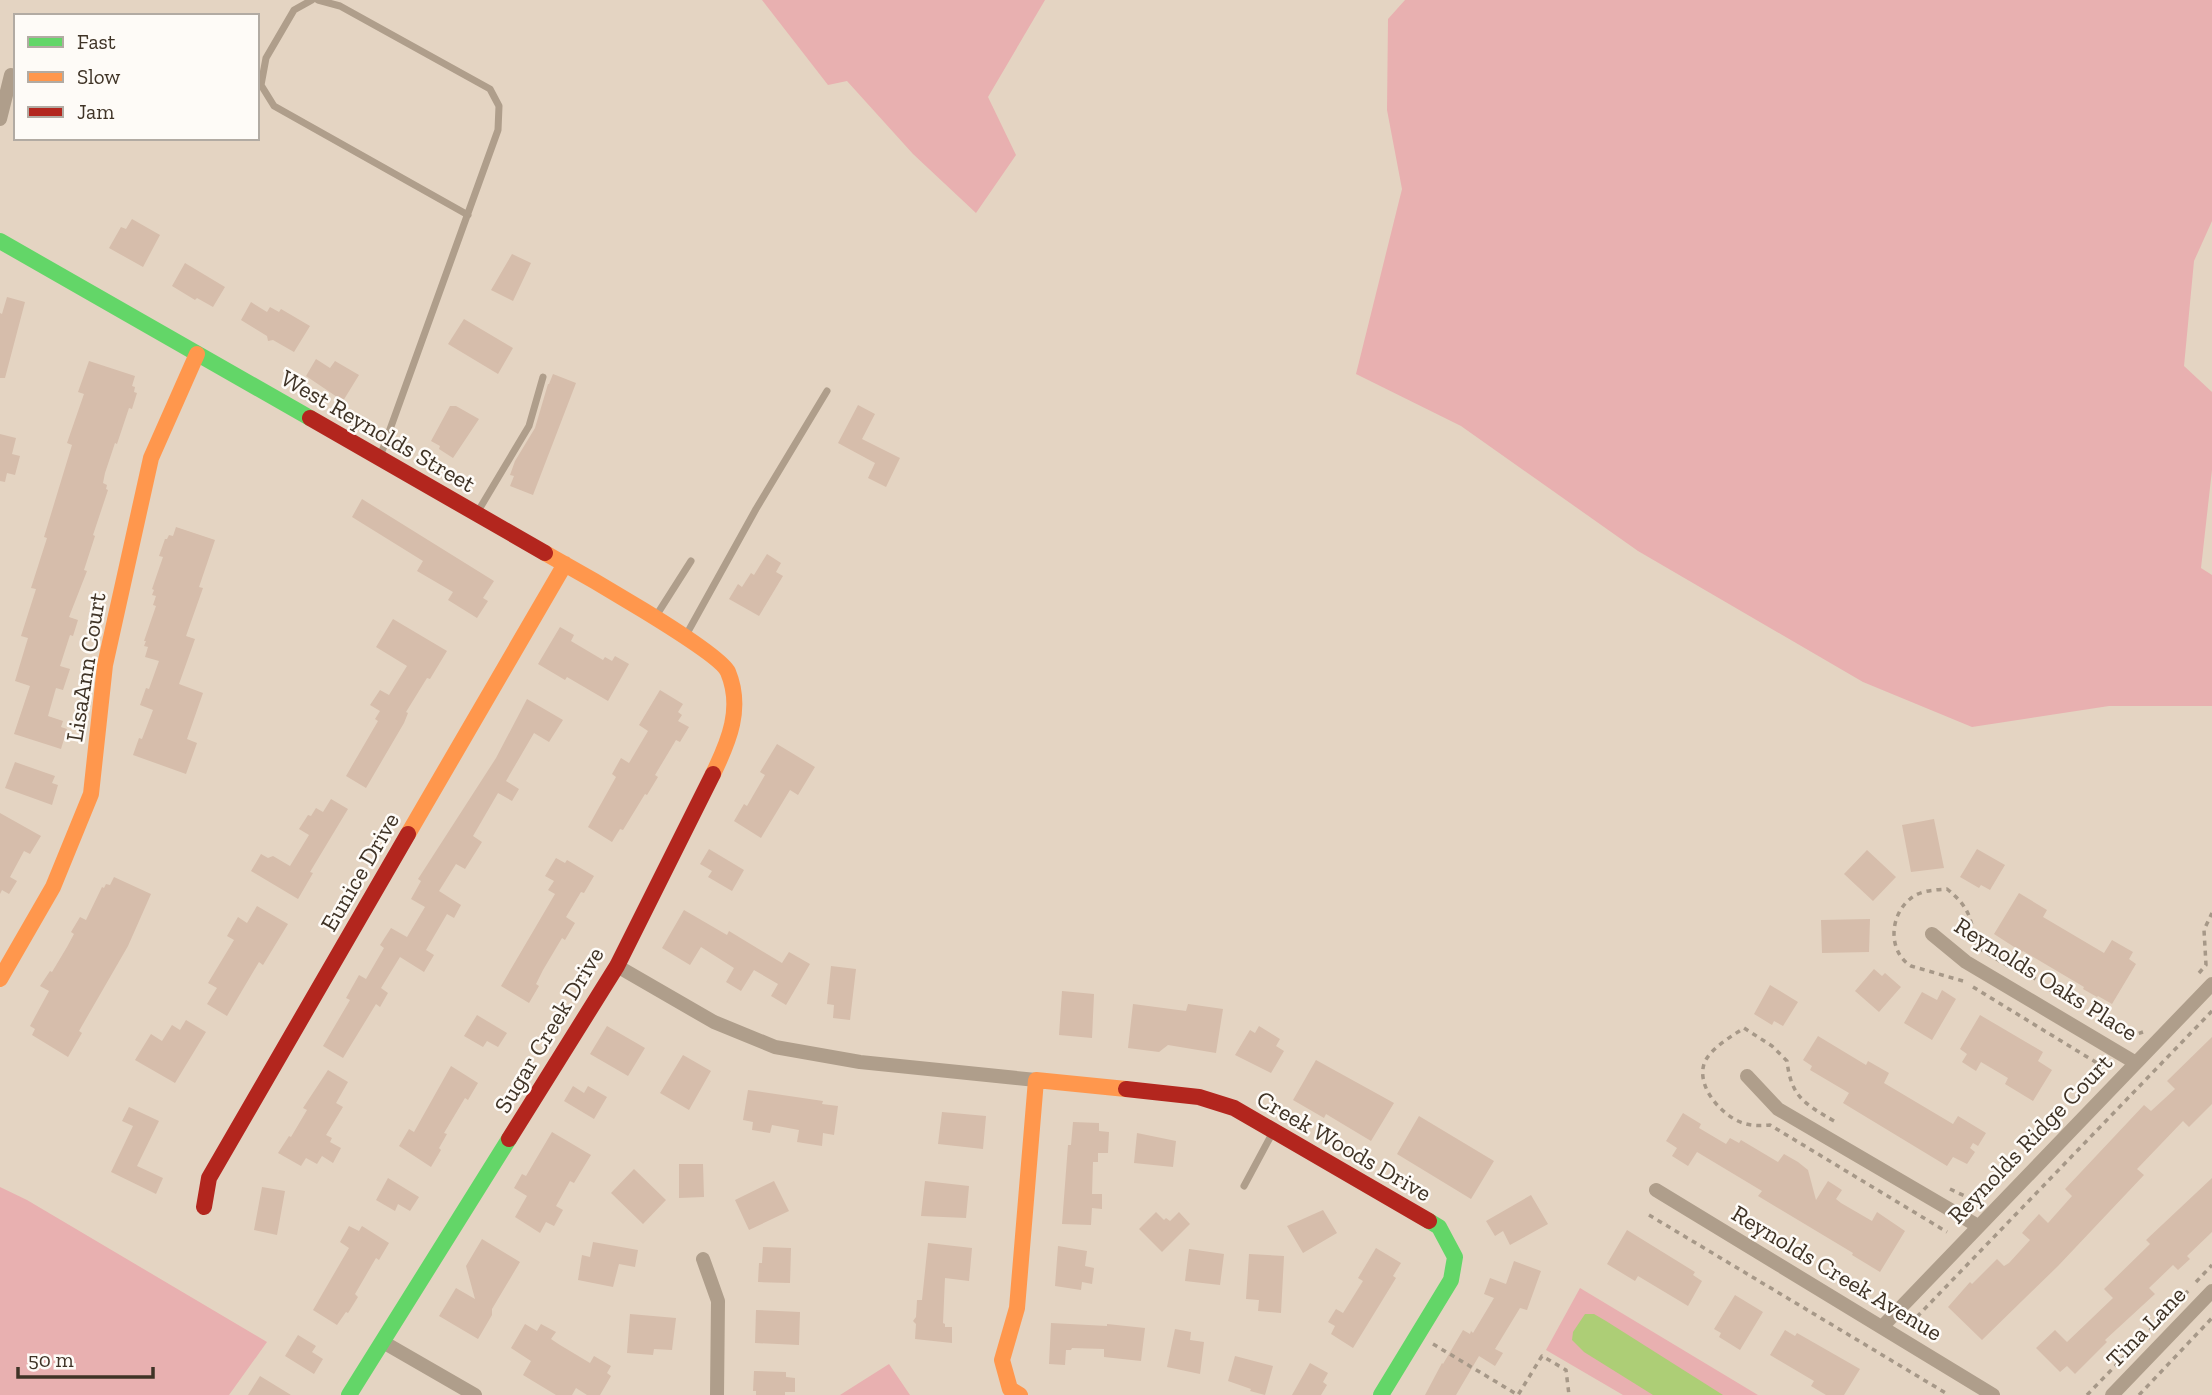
<svg xmlns="http://www.w3.org/2000/svg" width="2212" height="1395" viewBox="0 0 2212 1395" font-family="'Zilla Slab',serif">
<style>
.green{fill:#e8b0b0}
.water{fill:#adce76}
.building{fill:#d6bdab}
.lines{fill:none;stroke-linecap:round;stroke-linejoin:round}
.path{stroke:#a69888;stroke-width:3.5;stroke-dasharray:5 5;stroke-linecap:butt}
.lane{stroke:#af9e8b;stroke-width:7}
.street{stroke:#af9e8b;stroke-width:14}
.fast{stroke:#63d668;stroke-width:16}
.slow{stroke:#ff974d;stroke-width:16}
.jam{stroke:#b3261e;stroke-width:16}
.labels{text-anchor:middle;stroke-width:5;stroke-linejoin:round;paint-order:stroke}
.street-label{font-size:24px;fill:#3f3326;stroke:#fefbf7}
</style>
<rect width="100%" height="100%" fill="#e4d4c2"/>
<path class="green" d="M 762,0 L 1045,0 L 988,97 L 1016,155 L 976,213 L 913,154 L 847,81 L 828,85 Z
M 1405,0 L 2212,0 L 2212,221 L 2194,261 L 2184,366 L 2212,392 L 2212,470 L 2201,568 L 2212,575 L 2212,706 L 2109,706 L 1972,727 L 1863,682 L 1638,551 L 1461,426 L 1356,374 L 1402,189 L 1387,110 L 1388,19 Z
M 0,1187 L 27,1200 L 267,1342 L 229,1395 L 0,1395 Z
M 1580,1288 L 1758,1395 L 1623,1395 L 1546,1350 Z
M 889,1364 L 910,1395 L 840,1395 Z"/>
<path class="water" d="M 1585,1314 L 1594,1314 L 1606,1321 L 1723,1395 L 1653,1395 L 1584,1352 L 1572,1340 L 1573,1332 Z"/>
<path class="building" d="M 132,219 L 160,235 L 143,267 L 109,248 L 121,227 L 126,229 Z
M 512,254 L 531,263 L 513,301 L 491,290 Z
M 185,263 L 225,287 L 213,307 L 197,298 L 195,300 L 172,286 Z
M 7,297 L 25,302 L 5,378 L 0,378 L 0,313 L 2,314 Z
M 251,302 L 267,312 L 270,307 L 279,312 L 281,309 L 310,326 L 294,352 L 273,340 L 268,341 L 267,336 L 241,320 Z
M 464,319 L 513,348 L 498,374 L 448,344 Z
M 316,359 L 330,368 L 335,361 L 359,375 L 343,401 L 306,376 Z
M 89,361 L 135,376 L 132,386 L 135,387 L 134,392 L 137,393 L 132,409 L 129,408 L 117,444 L 115,443 L 105,473 L 103,483 L 107,485 L 106,489 L 108,490 L 93,535 L 95,536 L 84,570 L 87,571 L 69,617 L 78,620 L 73,636 L 70,635 L 60,666 L 70,669 L 63,690 L 56,688 L 48,716 L 63,721 L 61,727 L 67,729 L 61,749 L 14,734 L 30,686 L 15,681 L 28,638 L 21,636 L 36,589 L 31,588 L 47,538 L 44,537 L 72,445 L 67,443 L 84,394 L 78,392 Z
M 553,374 L 576,383 L 533,495 L 510,486 L 514,476 L 510,475 L 515,461 L 535,428 L 548,384 L 549,384 Z
M 858,405 L 875,414 L 862,439 L 900,458 L 886,487 L 868,478 L 875,463 L 838,443 Z
M 450,406 L 456,406 L 479,419 L 453,458 L 439,449 L 440,446 L 431,441 Z
M 0,434 L 16,438 L 12,454 L 20,456 L 15,475 L 7,473 L 5,482 L 0,481 Z
M 362,499 L 494,581 L 483,598 L 488,601 L 477,618 L 448,600 L 453,592 L 417,571 L 423,561 L 352,517 Z
M 176,527 L 215,540 L 199,587 L 203,588 L 186,636 L 195,639 L 179,684 L 203,693 L 187,739 L 197,743 L 186,774 L 133,755 L 139,738 L 142,739 L 153,710 L 140,705 L 146,688 L 149,689 L 159,661 L 145,657 L 148,647 L 144,646 L 146,641 L 144,641 L 156,606 L 153,605 L 156,596 L 152,595 L 154,590 L 152,589 L 163,557 L 159,556 L 165,539 L 167,539 L 169,535 L 173,536 Z
M 767,554 L 781,563 L 776,572 L 783,576 L 759,616 L 729,599 L 738,584 L 742,587 L 751,573 L 754,575 Z
M 393,619 L 447,651 L 430,679 L 427,678 L 406,712 L 408,713 L 404,723 L 366,788 L 346,776 L 378,721 L 375,719 L 380,711 L 370,705 L 380,690 L 389,695 L 407,666 L 376,647 Z
M 560,627 L 574,635 L 571,641 L 603,660 L 605,657 L 612,661 L 615,656 L 629,664 L 608,701 L 567,677 L 565,680 L 538,664 Z
M 660,690 L 683,704 L 678,712 L 682,715 L 678,721 L 689,727 L 680,742 L 676,740 L 655,775 L 658,777 L 647,795 L 645,794 L 623,830 L 620,829 L 612,842 L 588,827 L 616,777 L 612,774 L 621,758 L 629,763 L 648,731 L 639,725 Z
M 527,699 L 563,720 L 549,742 L 534,733 L 506,781 L 519,789 L 512,801 L 498,793 L 473,836 L 482,842 L 465,869 L 456,864 L 439,891 L 461,905 L 454,918 L 447,914 L 426,950 L 434,955 L 424,972 L 400,957 L 381,988 L 388,993 L 380,1007 L 376,1004 L 343,1058 L 323,1046 L 350,1000 L 346,998 L 359,975 L 366,979 L 384,948 L 380,945 L 391,928 L 407,937 L 425,907 L 411,899 L 421,881 L 418,879 L 496,758 Z
M 777,744 L 815,767 L 798,795 L 790,790 L 761,838 L 734,821 L 744,804 L 747,806 L 765,775 L 760,772 Z
M 15,762 L 55,776 L 52,783 L 58,785 L 52,805 L 5,788 Z
M 331,799 L 348,809 L 310,872 L 313,873 L 298,899 L 251,871 L 261,854 L 268,858 L 273,856 L 290,866 L 309,835 L 299,829 L 308,815 L 311,816 L 316,808 L 323,812 Z
M 0,813 L 41,836 L 30,854 L 24,851 L 10,877 L 17,881 L 9,894 L 2,890 L 0,894 Z
M 1934,819 L 1944,868 L 1911,872 L 1902,825 Z
M 709,849 L 744,870 L 732,891 L 708,877 L 712,871 L 700,864 Z
M 1977,849 L 2005,865 L 1990,890 L 1981,885 L 1979,888 L 1960,877 Z
M 1867,850 L 1896,877 L 1873,901 L 1844,874 Z
M 556,858 L 565,863 L 567,860 L 594,876 L 584,893 L 581,892 L 566,917 L 575,923 L 565,940 L 562,938 L 543,970 L 536,984 L 539,986 L 529,1003 L 501,986 L 555,894 L 548,890 L 554,881 L 545,876 Z
M 114,877 L 151,894 L 128,946 L 79,1031 L 82,1033 L 68,1057 L 32,1035 L 35,1029 L 30,1026 L 49,991 L 40,986 L 50,971 L 52,972 L 67,947 L 74,934 L 71,932 L 80,917 L 86,920 L 102,887 L 104,888 L 106,884 L 110,885 Z
M 2019,893 L 2047,910 L 2043,917 L 2104,953 L 2112,940 L 2133,952 L 2129,959 L 2136,964 L 2112,1004 L 2098,996 L 2097,997 L 2083,989 L 2084,987 L 2023,951 L 2022,952 L 1994,934 Z
M 257,906 L 288,924 L 263,965 L 259,962 L 227,1016 L 207,1004 L 217,988 L 208,983 L 234,940 L 227,936 L 238,917 L 247,923 Z
M 684,910 L 727,935 L 729,931 L 782,963 L 789,952 L 810,964 L 786,1005 L 771,996 L 778,984 L 754,970 L 741,991 L 726,982 L 734,968 L 701,947 L 690,965 L 662,948 Z
M 1870,919 L 1869,952 L 1822,953 L 1821,920 Z
M 831,966 L 856,969 L 850,1020 L 833,1018 L 834,1005 L 827,1004 Z
M 1874,969 L 1882,976 L 1885,973 L 1901,987 L 1879,1012 L 1855,991 Z
M 1770,985 L 1798,1002 L 1783,1026 L 1774,1021 L 1772,1025 L 1754,1014 Z
M 1942,990 L 1956,999 L 1932,1040 L 1904,1023 L 1922,992 L 1937,1000 Z
M 1062,991 L 1094,994 L 1092,1038 L 1059,1035 Z
M 1133,1004 L 1186,1011 L 1188,1004 L 1223,1009 L 1216,1053 L 1168,1045 L 1159,1052 L 1128,1048 Z
M 477,1015 L 507,1033 L 498,1047 L 487,1041 L 483,1047 L 464,1036 Z
M 1980,1015 L 2043,1052 L 2038,1061 L 2052,1070 L 2033,1101 L 2005,1084 L 2008,1078 L 1981,1062 L 1976,1071 L 1962,1062 L 1967,1054 L 1960,1049 Z
M 186,1020 L 206,1032 L 175,1083 L 135,1060 L 151,1034 L 162,1041 L 172,1025 L 180,1030 Z
M 607,1026 L 645,1048 L 628,1076 L 590,1054 Z
M 1259,1026 L 1280,1039 L 1276,1046 L 1284,1051 L 1271,1073 L 1235,1055 L 1250,1030 L 1255,1033 Z
M 1818,1036 L 1866,1065 L 1868,1061 L 1889,1073 L 1884,1083 L 1953,1124 L 1958,1116 L 1986,1133 L 1978,1146 L 1973,1143 L 1970,1148 L 1975,1152 L 1967,1164 L 1953,1157 L 1947,1166 L 1843,1103 L 1849,1093 L 1810,1070 L 1812,1066 L 1803,1060 Z
M 2212,1037 L 2212,1104 L 2189,1127 L 2183,1121 L 2137,1169 L 2144,1175 L 2058,1266 L 1982,1340 L 1948,1307 L 1970,1282 L 1972,1284 L 1997,1259 L 2004,1266 L 2009,1263 L 2030,1240 L 2022,1233 L 2028,1226 L 2039,1214 L 2048,1223 L 2072,1196 L 2065,1189 L 2144,1105 L 2151,1111 L 2175,1089 L 2167,1081 Z
M 683,1055 L 711,1071 L 689,1110 L 660,1093 Z
M 1316,1060 L 1394,1103 L 1371,1141 L 1326,1114 L 1324,1118 L 1293,1100 Z
M 451,1066 L 478,1083 L 468,1100 L 465,1098 L 444,1133 L 447,1134 L 439,1148 L 441,1150 L 431,1167 L 399,1146 L 409,1129 L 414,1132 Z
M 328,1070 L 348,1082 L 336,1103 L 343,1107 L 326,1135 L 332,1138 L 330,1142 L 341,1148 L 333,1163 L 322,1156 L 317,1164 L 306,1158 L 301,1166 L 278,1153 L 289,1136 L 291,1137 L 307,1110 L 303,1108 Z
M 573,1086 L 584,1093 L 588,1086 L 607,1097 L 594,1119 L 564,1101 Z
M 748,1090 L 823,1101 L 822,1104 L 838,1106 L 834,1135 L 823,1133 L 822,1146 L 797,1142 L 799,1130 L 772,1125 L 770,1133 L 752,1130 L 753,1122 L 743,1120 Z
M 129,1107 L 159,1121 L 137,1166 L 163,1178 L 156,1194 L 111,1172 L 133,1126 L 122,1121 Z
M 942,1112 L 986,1116 L 983,1149 L 938,1144 Z
M 1683,1113 L 1701,1124 L 1699,1128 L 1726,1144 L 1730,1138 L 1739,1143 L 1741,1140 L 1778,1162 L 1784,1154 L 1798,1162 L 1808,1170 L 1816,1200 L 1828,1181 L 1842,1190 L 1836,1199 L 1841,1203 L 1872,1221 L 1877,1212 L 1905,1231 L 1880,1272 L 1852,1255 L 1853,1253 L 1758,1196 L 1762,1191 L 1697,1152 L 1688,1166 L 1672,1156 L 1677,1148 L 1666,1141 Z
M 1419,1116 L 1494,1161 L 1471,1199 L 1397,1154 Z
M 1073,1122 L 1099,1123 L 1099,1131 L 1109,1132 L 1108,1153 L 1098,1153 L 1098,1162 L 1093,1162 L 1092,1194 L 1102,1194 L 1102,1209 L 1092,1208 L 1091,1225 L 1062,1224 L 1068,1145 L 1071,1145 Z
M 552,1132 L 591,1155 L 574,1183 L 570,1181 L 556,1206 L 563,1210 L 554,1226 L 546,1222 L 540,1233 L 515,1217 L 527,1196 L 514,1188 L 522,1174 L 526,1176 Z
M 1137,1133 L 1176,1141 L 1173,1167 L 1134,1163 Z
M 679,1164 L 703,1164 L 704,1197 L 679,1198 Z
M 634,1169 L 666,1200 L 643,1224 L 611,1193 Z
M 388,1178 L 419,1197 L 410,1211 L 398,1204 L 395,1211 L 376,1200 Z
M 2212,1178 L 2212,1232 L 2187,1256 L 2190,1259 L 2178,1270 L 2173,1265 L 2149,1288 L 2155,1294 L 2105,1340 L 2107,1342 L 2075,1374 L 2067,1366 L 2060,1372 L 2036,1348 L 2055,1330 L 2067,1342 L 2113,1298 L 2104,1289 L 2150,1244 L 2146,1240 Z
M 774,1181 L 789,1211 L 749,1230 L 735,1200 Z
M 925,1181 L 969,1186 L 966,1218 L 921,1216 Z
M 262,1187 L 285,1191 L 277,1235 L 254,1230 Z
M 1531,1195 L 1548,1224 L 1510,1245 L 1503,1231 L 1495,1236 L 1486,1221 Z
M 1323,1210 L 1337,1233 L 1303,1253 L 1287,1226 Z
M 1156,1212 L 1164,1220 L 1166,1218 L 1170,1221 L 1179,1212 L 1190,1224 L 1162,1252 L 1139,1229 Z
M 349,1226 L 359,1231 L 362,1226 L 389,1243 L 379,1260 L 376,1258 L 355,1294 L 358,1297 L 348,1313 L 346,1312 L 337,1325 L 313,1310 L 349,1248 L 340,1242 Z
M 1627,1230 L 1695,1272 L 1693,1275 L 1702,1281 L 1688,1306 L 1638,1276 L 1635,1281 L 1607,1264 Z
M 482,1239 L 520,1262 L 492,1309 L 492,1315 L 478,1339 L 439,1316 L 456,1288 L 475,1299 L 466,1266 Z
M 593,1242 L 638,1250 L 635,1267 L 619,1264 L 613,1287 L 578,1280 L 582,1255 L 590,1257 Z
M 928,1243 L 972,1248 L 969,1281 L 945,1278 L 943,1323 L 945,1324 L 945,1327 L 952,1327 L 952,1343 L 915,1339 L 916,1324 L 913,1321 L 916,1317 L 917,1300 L 922,1300 Z
M 1058,1246 L 1087,1251 L 1085,1266 L 1094,1268 L 1092,1284 L 1082,1282 L 1081,1290 L 1055,1286 Z
M 763,1247 L 791,1248 L 790,1283 L 758,1282 L 759,1263 L 762,1263 Z
M 1376,1248 L 1401,1263 L 1393,1276 L 1396,1278 L 1353,1348 L 1331,1334 L 1335,1326 L 1328,1322 L 1336,1309 L 1343,1313 L 1363,1281 L 1358,1278 Z
M 1189,1249 L 1224,1254 L 1220,1285 L 1185,1281 Z
M 1249,1254 L 1284,1256 L 1281,1313 L 1258,1311 L 1259,1300 L 1246,1299 Z
M 1514,1261 L 1541,1271 L 1527,1310 L 1520,1308 L 1495,1349 L 1503,1353 L 1495,1366 L 1479,1356 L 1456,1395 L 1425,1395 L 1442,1363 L 1443,1364 L 1463,1330 L 1470,1334 L 1471,1331 L 1473,1333 L 1494,1298 L 1484,1294 L 1490,1278 L 1506,1284 Z
M 1735,1295 L 1763,1312 L 1740,1350 L 1719,1337 L 1721,1333 L 1714,1329 Z
M 756,1310 L 800,1312 L 799,1345 L 755,1343 Z
M 630,1314 L 676,1318 L 672,1350 L 654,1349 L 653,1355 L 627,1353 Z
M 1051,1323 L 1107,1326 L 1107,1324 L 1145,1328 L 1141,1361 L 1104,1357 L 1104,1349 L 1072,1348 L 1071,1350 L 1066,1350 L 1065,1365 L 1049,1364 Z
M 525,1324 L 537,1331 L 541,1324 L 556,1332 L 551,1339 L 560,1345 L 590,1363 L 594,1356 L 611,1366 L 607,1373 L 611,1376 L 600,1395 L 587,1395 L 576,1388 L 572,1395 L 556,1395 L 523,1375 L 531,1361 L 511,1348 Z
M 1175,1329 L 1191,1332 L 1190,1340 L 1204,1342 L 1200,1374 L 1167,1367 Z
M 1785,1330 L 1795,1336 L 1797,1333 L 1860,1369 L 1844,1395 L 1826,1395 L 1811,1386 L 1814,1381 L 1770,1355 Z
M 298,1335 L 316,1346 L 312,1352 L 323,1359 L 314,1374 L 285,1356 Z
M 1235,1356 L 1273,1366 L 1265,1395 L 1250,1391 L 1251,1389 L 1228,1381 Z
M 1310,1363 L 1328,1373 L 1323,1382 L 1327,1385 L 1321,1395 L 1292,1395 Z
M 754,1371 L 786,1372 L 786,1377 L 795,1378 L 795,1392 L 785,1392 L 785,1395 L 756,1395 L 756,1391 L 753,1391 Z
M 260,1376 L 291,1395 L 248,1395 Z"/>
<g class="lines">
<path class="path" d="M 2199,973 L 2206,965 L 2204,930 L 2212,913
M 1963,981 L 1911,966 C 1888,952 1889,916 1910,899 C 1920,890 1935,890 1947,889 C 1972,909 1970,920 1977,947 L 2008,966 L 2027,973 L 2063,999
M 1973,987 L 2102,1066 L 2093,1084
M 2103,1023 L 2128,1037 L 2143,1032
M 1834,1121 C 1805,1104 1791,1097 1787,1061 L 1772,1046 L 1744,1028 C 1732,1036 1709,1049 1704,1064 C 1697,1086 1719,1112 1738,1121 C 1748,1126 1759,1126 1770,1125 L 1947,1232
M 1950,1189 L 1971,1199 L 1984,1192 L 2007,1171
M 1649,1215 L 1949,1395
M 2196,1282 L 2212,1265
M 1910,1324 L 2212,1011
M 1433,1344 L 1518,1395 L 1542,1356 L 1566,1370 L 1569,1395
M 2087,1395 L 2189,1290
M 2139,1395 L 2212,1318"/>
<path class="lane" d="M 312,0 L 294,10 L 266,58 L 261,85 L 274,106 L 468,215
M 318,0 L 340,6 L 490,89 L 499,106 L 498,130 L 380,457
M 477,513 L 529,426 L 543,377
M 656,616 L 691,561
M 685,637 L 756,509 L 827,391
M 1244,1186 L 1273,1132"/>
<path class="street" d="M 0,119 L 11,75
M 1932,934 L 1966,962 L 2136,1063
M 617,966 L 714,1022 L 775,1047 L 860,1062 L 1036,1080
M 1747,1076 L 1778,1109 L 1978,1226
M 1656,1190 L 1993,1395
M 703,1259 L 718,1301 L 717,1395
M 1882,1327 L 2212,984
M 383,1342 L 475,1395
M 2112,1395 L 2212,1291"/>
<path class="fast" d="M 0,241 L 310,418
M 349,1395 L 509,1139
M 1381,1395 L 1451,1280 L 1455,1257 L 1439,1227 L 1429,1221"/>
<path class="slow" d="M 545,553 C 574,569 719,651 728,672 C 743,708 729,741 713,774
M 408,834 L 565,564
M 0,979 L 53,887 L 91,794 L 105,665 L 151,458 L 197,354
M 1020,1395 L 1010,1389 L 1002,1360 L 1017,1308 L 1036,1080 L 1126,1089"/>
<path class="jam" d="M 310,418 L 545,553
M 1126,1089 L 1199,1097 L 1234,1108 L 1429,1221
M 509,1139 L 617,966 L 713,774
M 204,1207 L 209,1178 L 408,834"/>
</g>
<g class="labels">
<g class="street-label">
<text transform="translate(378 431) rotate(30)" y="8">West Reynolds Street</text>
<text transform="translate(86 667) rotate(-81)" y="8">LisaAnn Court</text>
<text transform="translate(360 872) rotate(-60)" y="8">Eunice Drive</text>
<text transform="translate(2046 979) rotate(32)" y="8">Reynolds Oaks Place</text>
<text transform="translate(549 1030) rotate(-59)" y="8">Sugar Creek Drive</text>
<text transform="translate(2030 1139) rotate(-46)" y="8">Reynolds Ridge Court</text>
<text transform="translate(1344 1146) rotate(30)" y="8">Creek Woods Drive</text>
<text transform="translate(1837 1273) rotate(31)" y="8">Reynolds Creek Avenue</text>
<text transform="translate(2146 1327) rotate(-46)" y="8">Tina Lane</text>
</g>
</g>
<rect x="14" y="14" width="245" height="126" fill="#fefbf7" stroke="#b2aba3" stroke-width="2"/>
<rect x="28" y="37" width="35" height="10" fill="#63d668" stroke="#b2aba3" stroke-width="2"/>
<text x="77" y="49" font-size="21" fill="#3f3326">Fast</text>
<rect x="28" y="72" width="35" height="10" fill="#ff974d" stroke="#b2aba3" stroke-width="2"/>
<text x="77" y="84" font-size="21" fill="#3f3326">Slow</text>
<rect x="28" y="107" width="35" height="10" fill="#b3261e" stroke="#b2aba3" stroke-width="2"/>
<text x="77" y="119" font-size="21" fill="#3f3326">Jam</text>
<path d="M18 1367v10h135v-10" fill="none" stroke="#3f3326" stroke-width="3.5"/>
<text x="28" y="1367" font-size="21" fill="#3f3326" stroke="#fefbf7" stroke-width="5" paint-order="stroke">50 m</text>
</svg>
